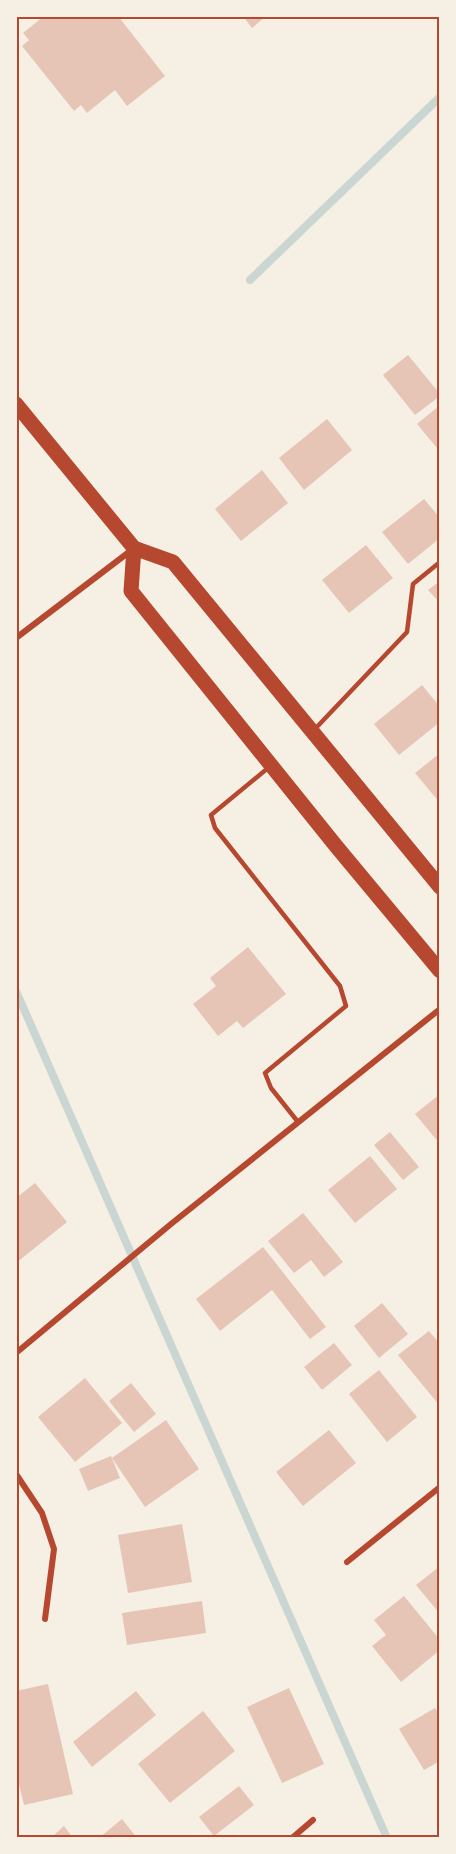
<svg xmlns="http://www.w3.org/2000/svg" width="456" height="1854" viewBox="0 0 456 1854" font-family="'PT Sans',sans-serif">
<style>
.lines{fill:none;stroke-linecap:round;stroke-linejoin:round}
.stream{stroke:#c9d6d2;stroke-width:8}
.building{fill:#e6c5b7}
.service{stroke:#b5482f;stroke-width:4.5}
.minor{stroke:#b5482f;stroke-width:6}
.primary{stroke:#b5482f;stroke-width:15}
.neatline{fill:none;stroke:#b5482f;stroke-width:2}
</style>
<rect width="100%" height="100%" fill="#f6efe4"/>
<g class="lines">
<path class="stream" d="M 250,280 L 440,97
M 16,991 L 387,1838"/>
</g>
<path class="building" d="M 44,16 L 118,16 L 165,76 L 127,106 L 115,90 L 87,113 L 81,105 L 74,111 L 22,46 L 29,40 L 23,33 Z
M 243,16 L 266,16 L 252,28 Z
M 408,355 L 440,394 L 440,396 L 415,415 L 383,375 Z
M 440,405 L 440,446 L 437,448 L 417,424 Z
M 327,419 L 352,450 L 304,490 L 279,458 Z
M 262,470 L 288,503 L 241,541 L 215,509 Z
M 424,499 L 440,518 L 440,538 L 408,564 L 382,532 Z
M 366,545 L 393,578 L 349,613 L 322,580 Z
M 440,581 L 440,603 L 428,590 Z
M 422,685 L 440,707 L 440,722 L 399,755 L 374,724 Z
M 440,753 L 440,803 L 415,773 Z
M 248,947 L 286,994 L 243,1028 L 237,1021 L 218,1036 L 193,1004 L 216,986 L 210,978 Z
M 440,1094 L 440,1144 L 415,1114 Z
M 390,1132 L 419,1167 L 403,1180 L 374,1145 Z
M 370,1156 L 397,1189 L 355,1223 L 328,1190 Z
M 35,1183 L 67,1222 L 16,1263 L 16,1198 Z
M 303,1213 L 343,1262 L 324,1277 L 311,1260 L 294,1273 L 268,1241 Z
M 263,1247 L 326,1327 L 310,1339 L 272,1290 L 220,1331 L 196,1299 Z
M 382,1303 L 408,1334 L 379,1358 L 354,1326 Z
M 429,1331 L 440,1344 L 440,1406 L 398,1355 Z
M 334,1343 L 352,1365 L 322,1390 L 304,1367 Z
M 379,1370 L 417,1417 L 387,1442 L 349,1394 Z
M 85,1378 L 122,1423 L 75,1462 L 38,1417 Z
M 131,1383 L 156,1414 L 134,1432 L 109,1401 Z
M 166,1420 L 199,1469 L 145,1507 L 112,1458 Z
M 329,1430 L 356,1463 L 303,1506 L 276,1472 Z
M 111,1456 L 120,1478 L 88,1491 L 79,1469 Z
M 182,1524 L 192,1582 L 128,1593 L 118,1535 Z
M 440,1566 L 440,1614 L 416,1585 Z
M 404,1596 L 440,1640 L 440,1650 L 401,1682 L 372,1646 L 386,1635 L 374,1620 Z
M 202,1601 L 206,1633 L 127,1645 L 122,1613 Z
M 48,1684 L 73,1794 L 24,1805 L 16,1772 L 16,1691 Z
M 289,1688 L 324,1764 L 282,1783 L 247,1707 Z
M 136,1691 L 156,1715 L 92,1767 L 73,1742 Z
M 435,1708 L 440,1715 L 440,1761 L 424,1770 L 399,1729 Z
M 203,1711 L 235,1751 L 170,1803 L 138,1764 Z
M 239,1786 L 254,1805 L 214,1836 L 199,1817 Z
M 122,1819 L 137,1838 L 99,1838 Z
M 64,1826 L 73,1838 L 51,1838 Z"/>
<g class="lines">
<path class="service" d="M 314,730 L 407,632 L 413,584 L 440,562
M 268,768 L 211,815 L 215,828 L 340,986 L 346,1006 L 265,1073 L 271,1088 L 298,1122"/>
<path class="minor" d="M 16,638 L 133,549
M 16,1353 L 171,1224 L 440,1009
M 16,1474 L 42,1513 L 54,1549 L 45,1619
M 347,1562 L 440,1487
M 292,1838 L 313,1820"/>
<path class="primary" d="M 16,404 L 134,548 L 173,562 L 440,887
M 134,548 L 131,591 L 336,846 L 440,971"/>
</g>
<rect width="456" height="1854" fill="none" stroke="#f6efe4" stroke-width="36"/>
<rect x="18" y="18" width="420" height="1818" class="neatline"/>
</svg>
